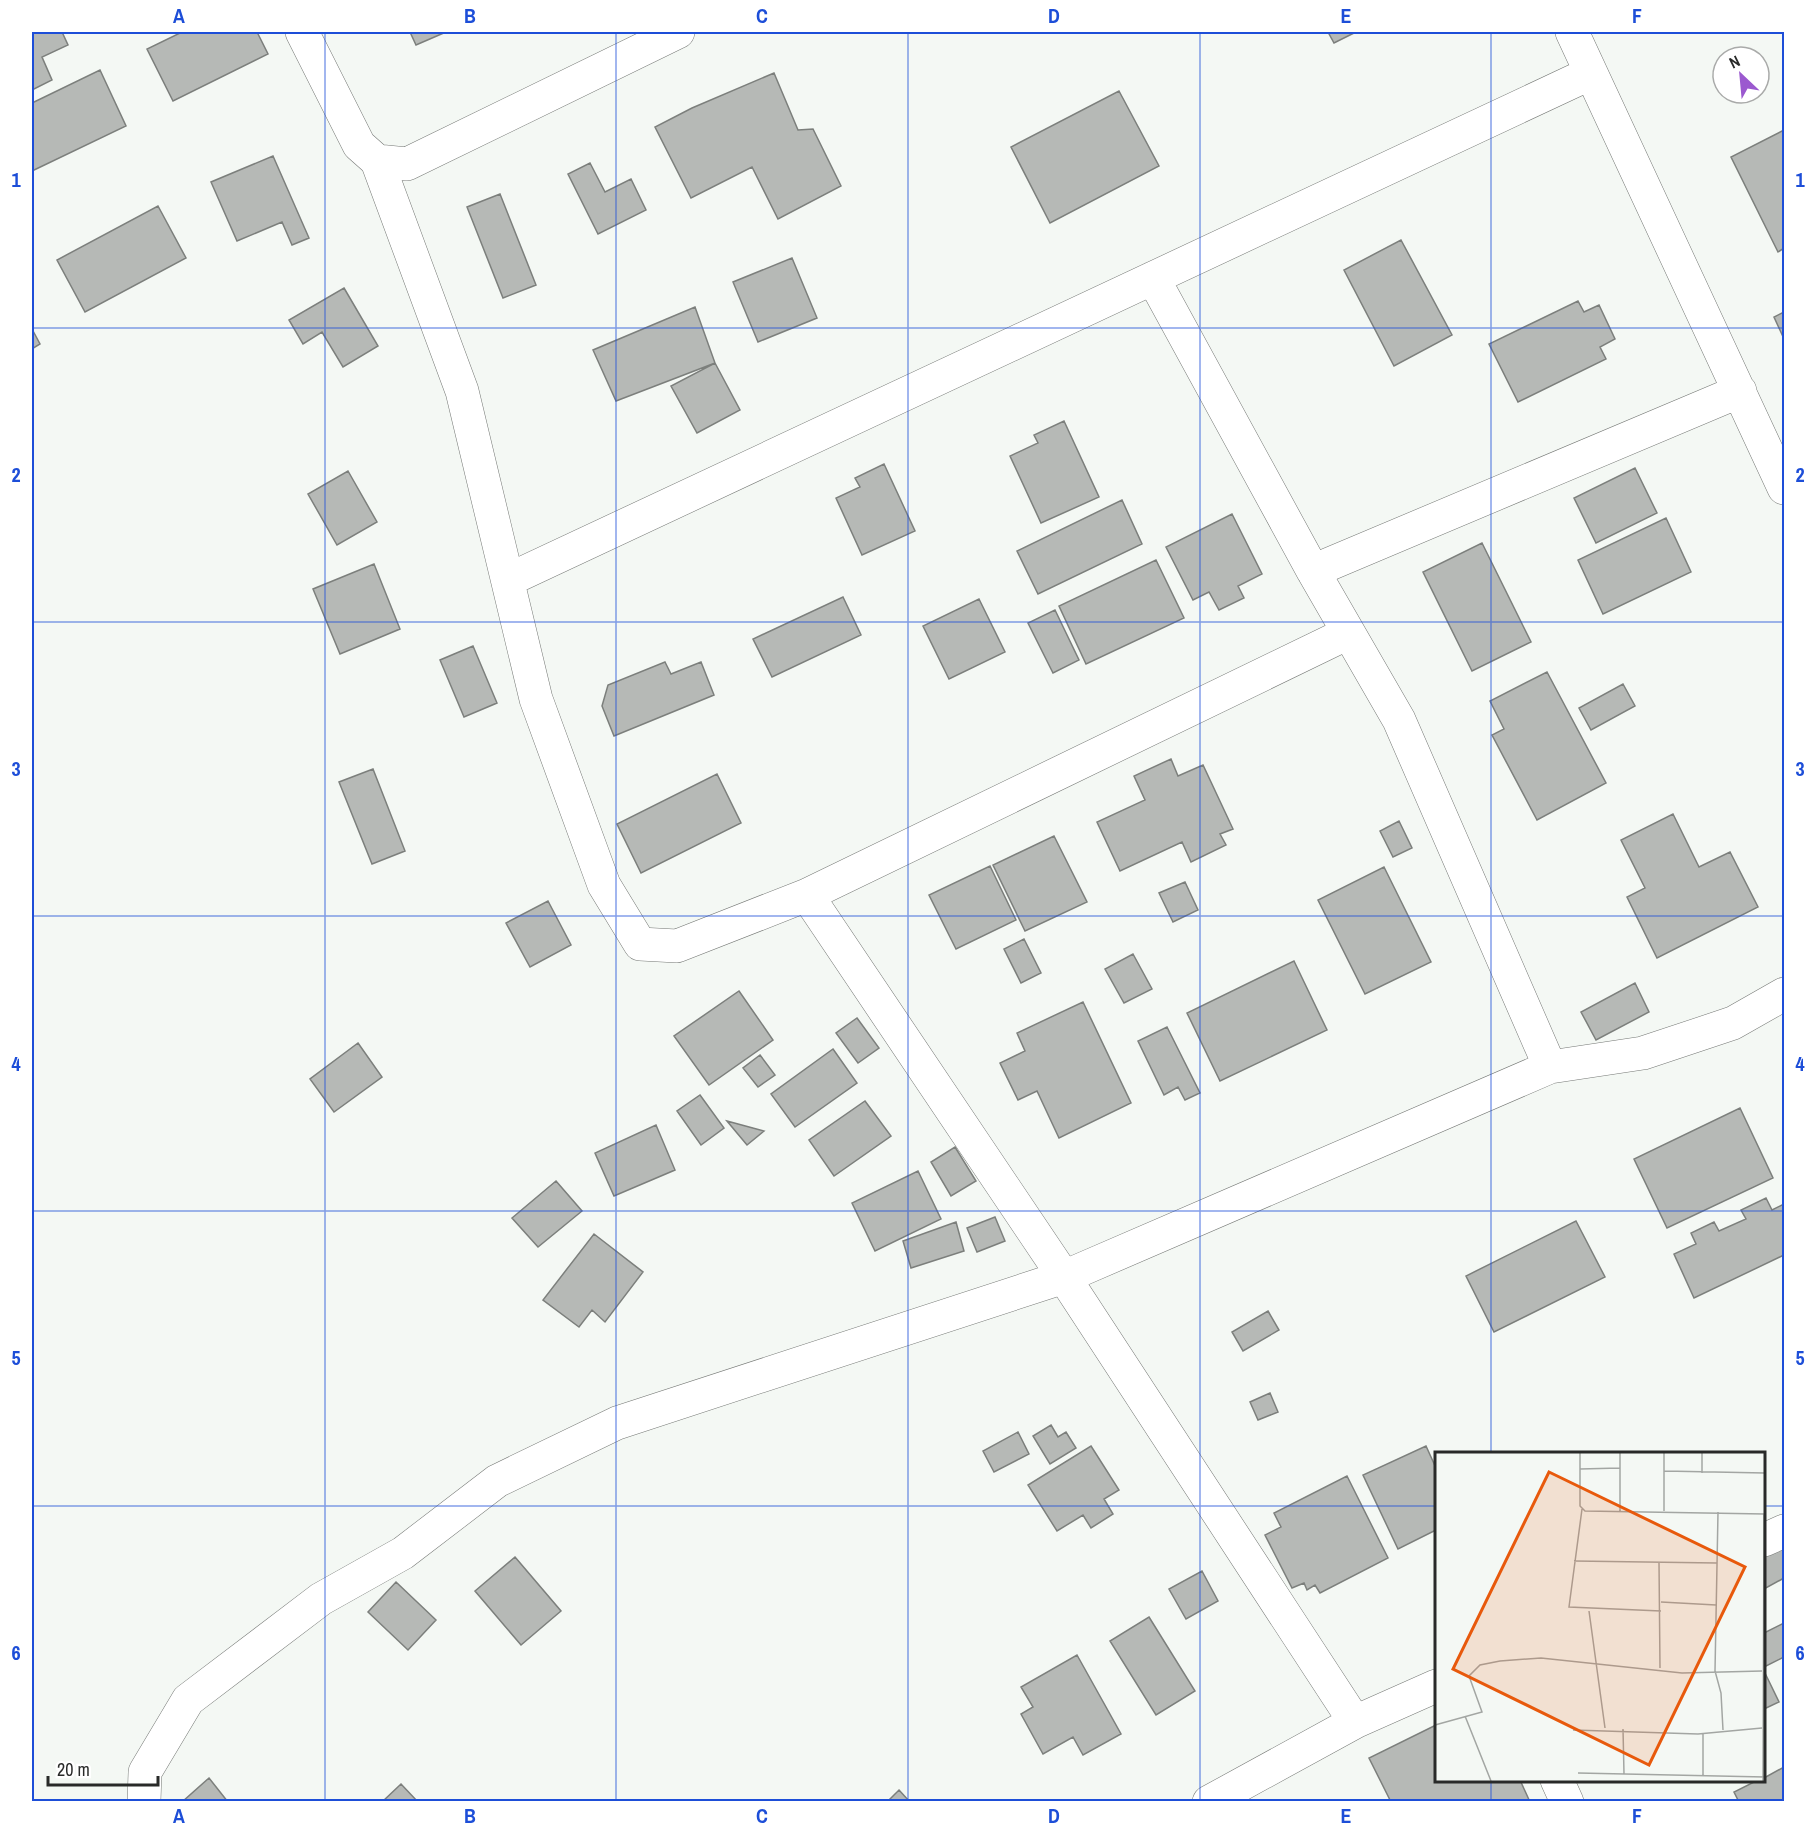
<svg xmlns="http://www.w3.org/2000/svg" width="1816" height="1833" viewBox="0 0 1816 1833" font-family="'Archivo Narrow',sans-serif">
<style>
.building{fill:#b6b9b6;stroke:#7c7f7c;stroke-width:1.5}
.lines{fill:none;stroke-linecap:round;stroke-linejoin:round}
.street-casing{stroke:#767976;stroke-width:34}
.street{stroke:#fff;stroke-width:33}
.grid{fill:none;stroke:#1d4ed8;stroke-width:1.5;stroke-opacity:0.55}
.inset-road{fill:none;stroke:#a3a6a3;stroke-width:1.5}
.view{fill:#e8590c;fill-opacity:0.15;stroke:#e8590c;stroke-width:3}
.inset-edge{fill:none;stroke:#292a29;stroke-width:3}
.neatline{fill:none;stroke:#1d4ed8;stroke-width:2}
.grid-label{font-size:20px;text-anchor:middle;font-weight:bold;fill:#1d4ed8}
</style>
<rect width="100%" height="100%" fill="#f4f8f4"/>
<path class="building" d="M 32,32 L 62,32 L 68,45 L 42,57 L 52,80 L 32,90 Z
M 182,32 L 257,32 L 268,54 L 173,101 L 147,49 Z
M 410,32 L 446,32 L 416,45 Z
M 1328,32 L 1356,32 L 1334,43 Z
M 100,70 L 126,126 L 32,171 L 32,103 Z
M 774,73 L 798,130 L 813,129 L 841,186 L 778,219 L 752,167 L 691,198 L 655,127 L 692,108 Z
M 1119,91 L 1159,166 L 1050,223 L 1011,147 Z
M 1784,130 L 1784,248 L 1778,252 L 1731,157 Z
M 273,156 L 309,238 L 292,245 L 282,222 L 237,241 L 211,182 Z
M 590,163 L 605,192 L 631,179 L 646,210 L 598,234 L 568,174 Z
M 500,194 L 536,285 L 503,298 L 467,207 Z
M 158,206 L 186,258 L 85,312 L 57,260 Z
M 1401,240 L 1452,335 L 1394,366 L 1344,270 Z
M 792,258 L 817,318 L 758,342 L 733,282 Z
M 344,288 L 378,346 L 343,367 L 322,332 L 303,344 L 289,320 Z
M 1578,301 L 1584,312 L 1599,305 L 1615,339 L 1600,347 L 1606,359 L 1518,402 L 1489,344 Z
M 695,307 L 715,363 L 616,401 L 593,350 Z
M 1784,312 L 1784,339 L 1774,317 Z
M 32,329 L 40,344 L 32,349 Z
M 715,363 L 740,410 L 697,433 L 671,386 Z
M 1064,421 L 1099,497 L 1041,523 L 1010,456 L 1038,443 L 1034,435 Z
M 884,464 L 915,531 L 862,555 L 836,498 L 860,487 L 855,478 Z
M 1635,468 L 1657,513 L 1596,543 L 1574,498 Z
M 348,471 L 377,522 L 337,545 L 308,494 Z
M 1122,500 L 1142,544 L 1038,594 L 1017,551 Z
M 1232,514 L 1262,574 L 1238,586 L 1244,598 L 1219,610 L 1209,592 L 1193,600 L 1166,547 Z
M 1666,518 L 1691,572 L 1603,614 L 1578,560 Z
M 1482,543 L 1531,642 L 1472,671 L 1423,572 Z
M 1156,560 L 1184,618 L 1086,664 L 1059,606 Z
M 374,564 L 400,629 L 340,654 L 313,589 Z
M 843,597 L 861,635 L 772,677 L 753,639 Z
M 979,599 L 1005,652 L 949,679 L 923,626 Z
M 1055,610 L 1079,660 L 1053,673 L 1028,623 Z
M 473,646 L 497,703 L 464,717 L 440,660 Z
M 665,662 L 671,674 L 701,662 L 714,695 L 614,736 L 602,706 L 608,685 Z
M 1547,672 L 1606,783 L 1537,820 L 1492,735 L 1504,729 L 1490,701 Z
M 1623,684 L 1635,706 L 1591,730 L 1579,708 Z
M 1171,759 L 1178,776 L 1203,765 L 1233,829 L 1220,834 L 1226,845 L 1191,862 L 1182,842 L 1120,871 L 1097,822 L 1145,800 L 1134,776 Z
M 373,769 L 405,851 L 372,864 L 339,782 Z
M 717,774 L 741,823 L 641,873 L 617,824 Z
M 1673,814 L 1699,867 L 1730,852 L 1758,907 L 1657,958 L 1627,897 L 1645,888 L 1621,840 Z
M 1399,821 L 1412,848 L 1393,857 L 1380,831 Z
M 1054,836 L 1087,902 L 1025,931 L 993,865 Z
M 990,866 L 1016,920 L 956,949 L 929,895 Z
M 1384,867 L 1431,962 L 1365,994 L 1318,900 Z
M 1185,882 L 1198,910 L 1173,922 L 1159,893 Z
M 548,901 L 571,945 L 530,967 L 506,923 Z
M 1024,939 L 1041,973 L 1021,983 L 1004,949 Z
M 1133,954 L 1152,989 L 1124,1003 L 1105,969 Z
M 1294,961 L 1327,1030 L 1220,1081 L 1187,1013 Z
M 1635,983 L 1649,1012 L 1596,1040 L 1581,1012 Z
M 739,991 L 773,1040 L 709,1085 L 674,1036 Z
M 1083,1002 L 1131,1103 L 1059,1138 L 1037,1091 L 1018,1100 L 1000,1063 L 1025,1051 L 1017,1033 Z
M 857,1018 L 879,1048 L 858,1063 L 836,1033 Z
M 1167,1027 L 1200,1093 L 1185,1100 L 1178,1087 L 1164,1095 L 1138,1041 Z
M 358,1043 L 382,1077 L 334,1112 L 310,1079 Z
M 833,1049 L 857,1083 L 795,1127 L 771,1094 Z
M 760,1055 L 775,1075 L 758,1087 L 743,1068 Z
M 700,1095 L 724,1128 L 701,1145 L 677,1111 Z
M 865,1101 L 891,1136 L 834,1176 L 809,1140 Z
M 1740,1108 L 1773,1178 L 1667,1228 L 1634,1159 Z
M 727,1121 L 764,1131 L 747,1145 Z
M 656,1125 L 675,1170 L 614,1196 L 595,1153 Z
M 955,1147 L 976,1181 L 951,1196 L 931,1162 Z
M 918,1171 L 941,1219 L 875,1251 L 852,1203 Z
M 556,1181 L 582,1211 L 538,1247 L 512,1218 Z
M 1766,1198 L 1772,1210 L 1784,1204 L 1784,1255 L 1694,1298 L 1674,1254 L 1696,1244 L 1691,1233 L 1714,1222 L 1719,1231 L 1746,1219 L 1741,1210 Z
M 995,1217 L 1005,1241 L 977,1252 L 967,1228 Z
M 1576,1221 L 1605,1277 L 1494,1332 L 1466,1276 Z
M 956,1222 L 964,1251 L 911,1268 L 903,1241 Z
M 594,1234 L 643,1272 L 605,1322 L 592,1310 L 579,1327 L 543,1300 Z
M 1268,1311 L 1279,1330 L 1243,1351 L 1232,1332 Z
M 1270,1393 L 1278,1412 L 1258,1420 L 1250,1402 Z
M 1051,1425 L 1058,1437 L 1066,1432 L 1076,1448 L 1050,1464 L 1033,1436 Z
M 1018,1432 L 1029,1454 L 994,1472 L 983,1451 Z
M 1091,1446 L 1119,1490 L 1104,1499 L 1113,1514 L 1091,1528 L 1083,1515 L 1057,1531 L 1028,1485 Z
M 1426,1446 L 1436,1468 L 1436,1530 L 1398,1549 L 1363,1475 Z
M 1347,1476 L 1388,1558 L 1320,1593 L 1315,1585 L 1307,1590 L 1304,1583 L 1292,1588 L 1265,1535 L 1281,1527 L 1274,1513 Z
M 1784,1544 L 1784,1578 L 1764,1589 L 1764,1554 Z
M 515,1557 L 561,1611 L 521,1645 L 475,1591 Z
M 1202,1571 L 1218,1601 L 1186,1619 L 1169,1589 Z
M 396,1582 L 436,1620 L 408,1650 L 368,1612 Z
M 1149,1617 L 1195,1691 L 1156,1715 L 1110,1641 Z
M 1784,1623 L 1784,1657 L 1764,1667 L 1764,1633 Z
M 1077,1655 L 1121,1734 L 1083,1755 L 1073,1737 L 1043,1754 L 1021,1714 L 1033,1707 L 1021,1687 Z
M 1764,1671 L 1779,1702 L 1764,1709 Z
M 1436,1725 L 1436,1780 L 1520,1780 L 1530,1802 L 1391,1802 L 1369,1758 Z
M 1784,1767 L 1784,1802 L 1739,1802 L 1734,1792 L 1758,1780 L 1764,1780 L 1764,1778 Z
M 209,1778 L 228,1802 L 182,1802 Z
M 401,1784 L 418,1802 L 382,1802 Z
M 899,1790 L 910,1802 L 887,1802 Z"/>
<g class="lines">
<g class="street-casing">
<path id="street" d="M 302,32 L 359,145 L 377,161 L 407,164 L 678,32
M 1572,32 L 1784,488
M 377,161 L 462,391 L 536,699 L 604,885 L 640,944 L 677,946 L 807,895 L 1348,633
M 1153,278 L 1313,571 L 1399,720 L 1550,1067
M 1313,571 L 1740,391
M 508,580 L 1591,73
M 807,895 L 1064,1277 L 1355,1722
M 1764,1540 L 1784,1531
M 1557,1780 L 1567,1802
M 144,1802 L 145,1772 L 188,1700 L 321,1599 L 403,1553 L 497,1481 L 617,1423 L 1064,1277 L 1550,1067 L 1643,1053 L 1733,1023 L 1784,994
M 1209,1802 L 1355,1722 L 1436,1686"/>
</g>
<use href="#street" class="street"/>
</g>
<path class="grid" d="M 325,32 L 325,1802M 616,32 L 616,1802M 908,32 L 908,1802M 1200,32 L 1200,1802M 1491,32 L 1491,1454M 32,328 L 1784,328M 32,622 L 1784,622M 32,916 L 1784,916M 32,1211 L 1784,1211M 32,1506 L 1436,1506M 1764,1506 L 1784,1506M 1491,1780 L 1491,1802"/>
<g transform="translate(1435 1452)">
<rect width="330" height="330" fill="#f4f8f4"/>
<path class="inset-road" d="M 145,1 L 145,54 L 150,59 L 330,62M 185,1 L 185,59M 229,1 L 229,59M 267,1 L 267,21M 145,17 L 185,16M 229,19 L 330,21M 147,57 L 134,155 L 226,159M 283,60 L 280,219 L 286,241 L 288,278M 139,109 L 282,111M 224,110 L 225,216M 226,150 L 281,153M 154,159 L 170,276M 30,264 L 56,329M 0,273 L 47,260 L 34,224 L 45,213 L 65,209 L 106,206 L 247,221 L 327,219M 188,277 L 189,322M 138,278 L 263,282 L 327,276M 268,282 L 268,323M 143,321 L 330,325M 328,329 L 329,62"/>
<path class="view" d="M 114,20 L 310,115 L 214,313 L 18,217 Z"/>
<rect width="330" height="330" class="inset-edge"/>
</g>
<rect width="1816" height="1833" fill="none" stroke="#ffffff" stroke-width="66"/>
<g transform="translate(1741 75) rotate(334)"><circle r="28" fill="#ffffff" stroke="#a9aaa9" stroke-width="1.5"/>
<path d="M0-4.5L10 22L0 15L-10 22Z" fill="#9b59cf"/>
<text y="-9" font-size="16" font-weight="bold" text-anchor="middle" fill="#292a29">N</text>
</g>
<path d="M48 1776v9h110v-9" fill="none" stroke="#292a29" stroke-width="3"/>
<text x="57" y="1776" font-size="18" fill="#292a29" stroke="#ffffff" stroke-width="4.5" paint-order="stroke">20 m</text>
<rect x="33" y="33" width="1750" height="1767" class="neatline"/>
<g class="grid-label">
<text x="179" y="23">A</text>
<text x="470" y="23">B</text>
<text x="762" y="23">C</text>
<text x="1054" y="23">D</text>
<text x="1346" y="23">E</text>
<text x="1637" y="23">F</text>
<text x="16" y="187">1</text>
<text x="1800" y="187">1</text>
<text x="16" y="482">2</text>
<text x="1800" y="482">2</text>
<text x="16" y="776">3</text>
<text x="1800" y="776">3</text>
<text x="16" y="1071">4</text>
<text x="1800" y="1071">4</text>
<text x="16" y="1365">5</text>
<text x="1800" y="1365">5</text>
<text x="16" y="1660">6</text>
<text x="1800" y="1660">6</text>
<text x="179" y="1823">A</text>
<text x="470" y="1823">B</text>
<text x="762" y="1823">C</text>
<text x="1054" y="1823">D</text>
<text x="1346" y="1823">E</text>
<text x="1637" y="1823">F</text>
</g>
</svg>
